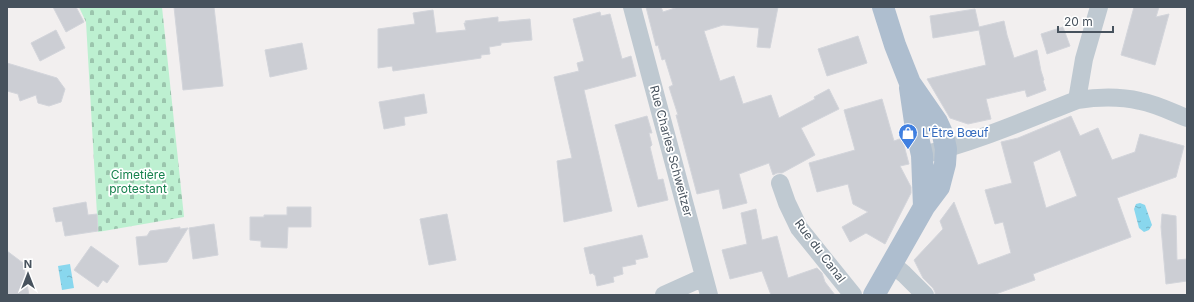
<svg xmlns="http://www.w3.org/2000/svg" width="1194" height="302" viewBox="0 0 1194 302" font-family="Inter,sans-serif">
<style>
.cemetery{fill:url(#cemetery-stones)}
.water{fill:url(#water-ripples)}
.building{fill:#ccced4;stroke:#d3d5db;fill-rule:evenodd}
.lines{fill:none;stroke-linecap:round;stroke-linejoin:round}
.minor{stroke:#bfc9d1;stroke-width:18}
.major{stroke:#aebecf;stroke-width:22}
.labels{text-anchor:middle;stroke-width:3.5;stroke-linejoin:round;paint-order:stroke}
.shop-label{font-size:12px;fill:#366cbe;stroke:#fff;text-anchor:start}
.street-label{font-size:12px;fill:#47525d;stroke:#fff}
.park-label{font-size:12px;fill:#15814d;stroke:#fff}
</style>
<defs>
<pattern id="cemetery-stones" width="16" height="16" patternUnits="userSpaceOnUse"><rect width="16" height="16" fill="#bdf0d1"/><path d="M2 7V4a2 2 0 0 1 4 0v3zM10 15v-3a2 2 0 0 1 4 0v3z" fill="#9bc5ad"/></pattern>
<pattern id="water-ripples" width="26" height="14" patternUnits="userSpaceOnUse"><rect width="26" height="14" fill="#89d7ee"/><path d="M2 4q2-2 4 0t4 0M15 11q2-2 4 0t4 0" fill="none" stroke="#72b1c4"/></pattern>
</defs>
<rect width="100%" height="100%" fill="#f2efef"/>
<path class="cemetery" d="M 79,7 L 162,7 L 184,217 L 98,232 L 86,22 Z"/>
<path class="water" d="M 1140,203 L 1145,205 L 1152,225 L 1149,230 L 1144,232 L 1139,228 L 1134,209 L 1136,204 Z
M 70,264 L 74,288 L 62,290 L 58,266 Z"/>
<path class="building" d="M 53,7 L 76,7 L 84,22 L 66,32 Z
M 174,7 L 214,7 L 223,86 L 183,90 Z
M 646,7 L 661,7 L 663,12 L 678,7 L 778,7 L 770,48 L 757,47 L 759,28 L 723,25 L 704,31 L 720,81 L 734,76 L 743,104 L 771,95 L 779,118 L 815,99 L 814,97 L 829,89 L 839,109 L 801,128 L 815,155 L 782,173 L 777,173 L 773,175 L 769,163 L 739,174 L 747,203 L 723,209 L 719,189 L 697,194 L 676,115 L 678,115 L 669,87 L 673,85 L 665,59 L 662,60 L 658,45 L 656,46 Z
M 1134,7 L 1159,7 L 1156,17 L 1169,14 L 1155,65 L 1121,55 Z
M 975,9 L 979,27 L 1004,21 L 1007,35 L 1014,58 L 1037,50 L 1041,71 L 1044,80 L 1043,81 L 1046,90 L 1027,97 L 1025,90 L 986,99 L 991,119 L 968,124 L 950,118 L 927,79 L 986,65 L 979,30 L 933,38 L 930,16 Z
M 433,10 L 436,33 L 466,30 L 464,23 L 466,23 L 465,21 L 498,17 L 498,22 L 530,19 L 532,40 L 501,43 L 501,45 L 489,47 L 490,54 L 481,55 L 481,58 L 393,71 L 392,66 L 378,68 L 378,29 L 415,24 L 413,13 Z
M 600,12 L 601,16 L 610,14 L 622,59 L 631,56 L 636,76 L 584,90 L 612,211 L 564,222 L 557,161 L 572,158 L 554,77 L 579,71 L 577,63 L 584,61 L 573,19 Z
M 1063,27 L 1070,46 L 1047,54 L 1041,34 Z
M 56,30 L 65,48 L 40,61 L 31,43 Z
M 858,36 L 867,63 L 827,76 L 818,49 Z
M 302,43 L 307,69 L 270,77 L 265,50 Z
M 7,63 L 57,78 L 65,89 L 61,102 L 49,106 L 38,103 L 36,95 L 20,101 L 18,94 L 7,91 Z
M 424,94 L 427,113 L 404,117 L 405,125 L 384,129 L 379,102 Z
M 882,99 L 894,141 L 902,138 L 909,164 L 900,166 L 911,187 L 911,193 L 885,244 L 866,233 L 850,242 L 842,227 L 868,212 L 853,204 L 848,184 L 817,192 L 809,163 L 855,150 L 844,110 Z
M 647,116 L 652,133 L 649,133 L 652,145 L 650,147 L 658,180 L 663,179 L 668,200 L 638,207 L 615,125 Z
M 1071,116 L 1080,136 L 1098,128 L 1112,160 L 1135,152 L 1140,134 L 1184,146 L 1176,177 L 1117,198 L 1131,237 L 1033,274 L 1035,280 L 993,295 L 935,295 L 935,292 L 933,288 L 923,278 L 914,260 L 943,229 L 940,221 L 954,202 L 978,265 L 1011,253 L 1003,222 L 995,224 L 985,190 L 1012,183 L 1001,142 L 1018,138 ZM 1060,150 L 1077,196 L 1046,208 L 1033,162 Z
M 86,202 L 88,215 L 97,214 L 98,231 L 65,236 L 62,221 L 56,222 L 53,208 Z
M 287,207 L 311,207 L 311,227 L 288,227 L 287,248 L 261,247 L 261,241 L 250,240 L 250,217 L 264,217 L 264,215 L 287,215 Z
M 756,209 L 762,240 L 777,236 L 788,278 L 817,268 L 822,273 L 825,282 L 835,295 L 771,295 L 762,271 L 730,279 L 722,250 L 747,244 L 741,213 Z
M 447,214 L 456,260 L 429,265 L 420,219 Z
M 1162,214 L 1176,216 L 1177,260 L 1187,259 L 1187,281 L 1166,284 L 1161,227 Z
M 214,224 L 218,255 L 193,259 L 189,228 Z
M 180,227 L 180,229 L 188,228 L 167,262 L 139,265 L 136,237 L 147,236 L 150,231 Z
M 642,235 L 648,257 L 635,260 L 636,264 L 622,267 L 623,274 L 613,277 L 614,282 L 597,286 L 595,275 L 594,275 L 593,273 L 590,274 L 584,248 Z
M 91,246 L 119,266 L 107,283 L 103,280 L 98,287 L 74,270 Z
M 7,251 L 23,263 L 29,295 L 7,295 Z"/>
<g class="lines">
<path class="minor" d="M 632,7 L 709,295
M 1077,100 L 1084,59 L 1099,7
M 922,155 C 976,142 1026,120 1077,100 C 1097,97 1119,96 1140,101 C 1156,104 1172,112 1187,118
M 780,183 L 787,203 L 799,228 L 853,295
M 892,264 L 904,274 L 925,295
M 664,295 L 704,277"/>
<path class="major" d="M 910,88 L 916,129 L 922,155 L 924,207
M 874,295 L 924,207 L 939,187 L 945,164 L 946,149 L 943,135 L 937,122 L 910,83 L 895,45 L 883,7"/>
</g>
<defs>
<g id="shop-pin" transform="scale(1)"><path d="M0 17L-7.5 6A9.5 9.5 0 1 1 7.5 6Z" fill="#3f7fe0" stroke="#fff"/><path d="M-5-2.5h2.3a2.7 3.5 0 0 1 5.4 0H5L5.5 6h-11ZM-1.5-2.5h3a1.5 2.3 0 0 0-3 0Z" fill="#fff"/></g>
</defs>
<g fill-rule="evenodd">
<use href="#shop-pin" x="908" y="133"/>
</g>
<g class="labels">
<g class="shop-label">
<text x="922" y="137">L'Être Bœuf</text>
</g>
<g class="street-label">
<text transform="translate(671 151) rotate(75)" y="4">Rue Charles Schweitzer</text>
<text transform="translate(820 251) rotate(53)" y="4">Rue du Canal</text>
</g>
<g class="park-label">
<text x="138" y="179">Cimetière<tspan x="138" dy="14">protestant</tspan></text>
</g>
</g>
<rect width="1194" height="302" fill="none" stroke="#47525d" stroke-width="16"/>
<g transform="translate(28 274)" stroke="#ffffff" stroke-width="3" paint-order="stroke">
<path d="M0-3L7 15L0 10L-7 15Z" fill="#47525d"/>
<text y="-6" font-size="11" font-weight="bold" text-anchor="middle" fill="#47525d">N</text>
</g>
<path d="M1058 26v6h55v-6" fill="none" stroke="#47525d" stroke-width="2"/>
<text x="1064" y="26" font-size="12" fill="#47525d" stroke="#ffffff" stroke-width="3" paint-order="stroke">20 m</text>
</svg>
